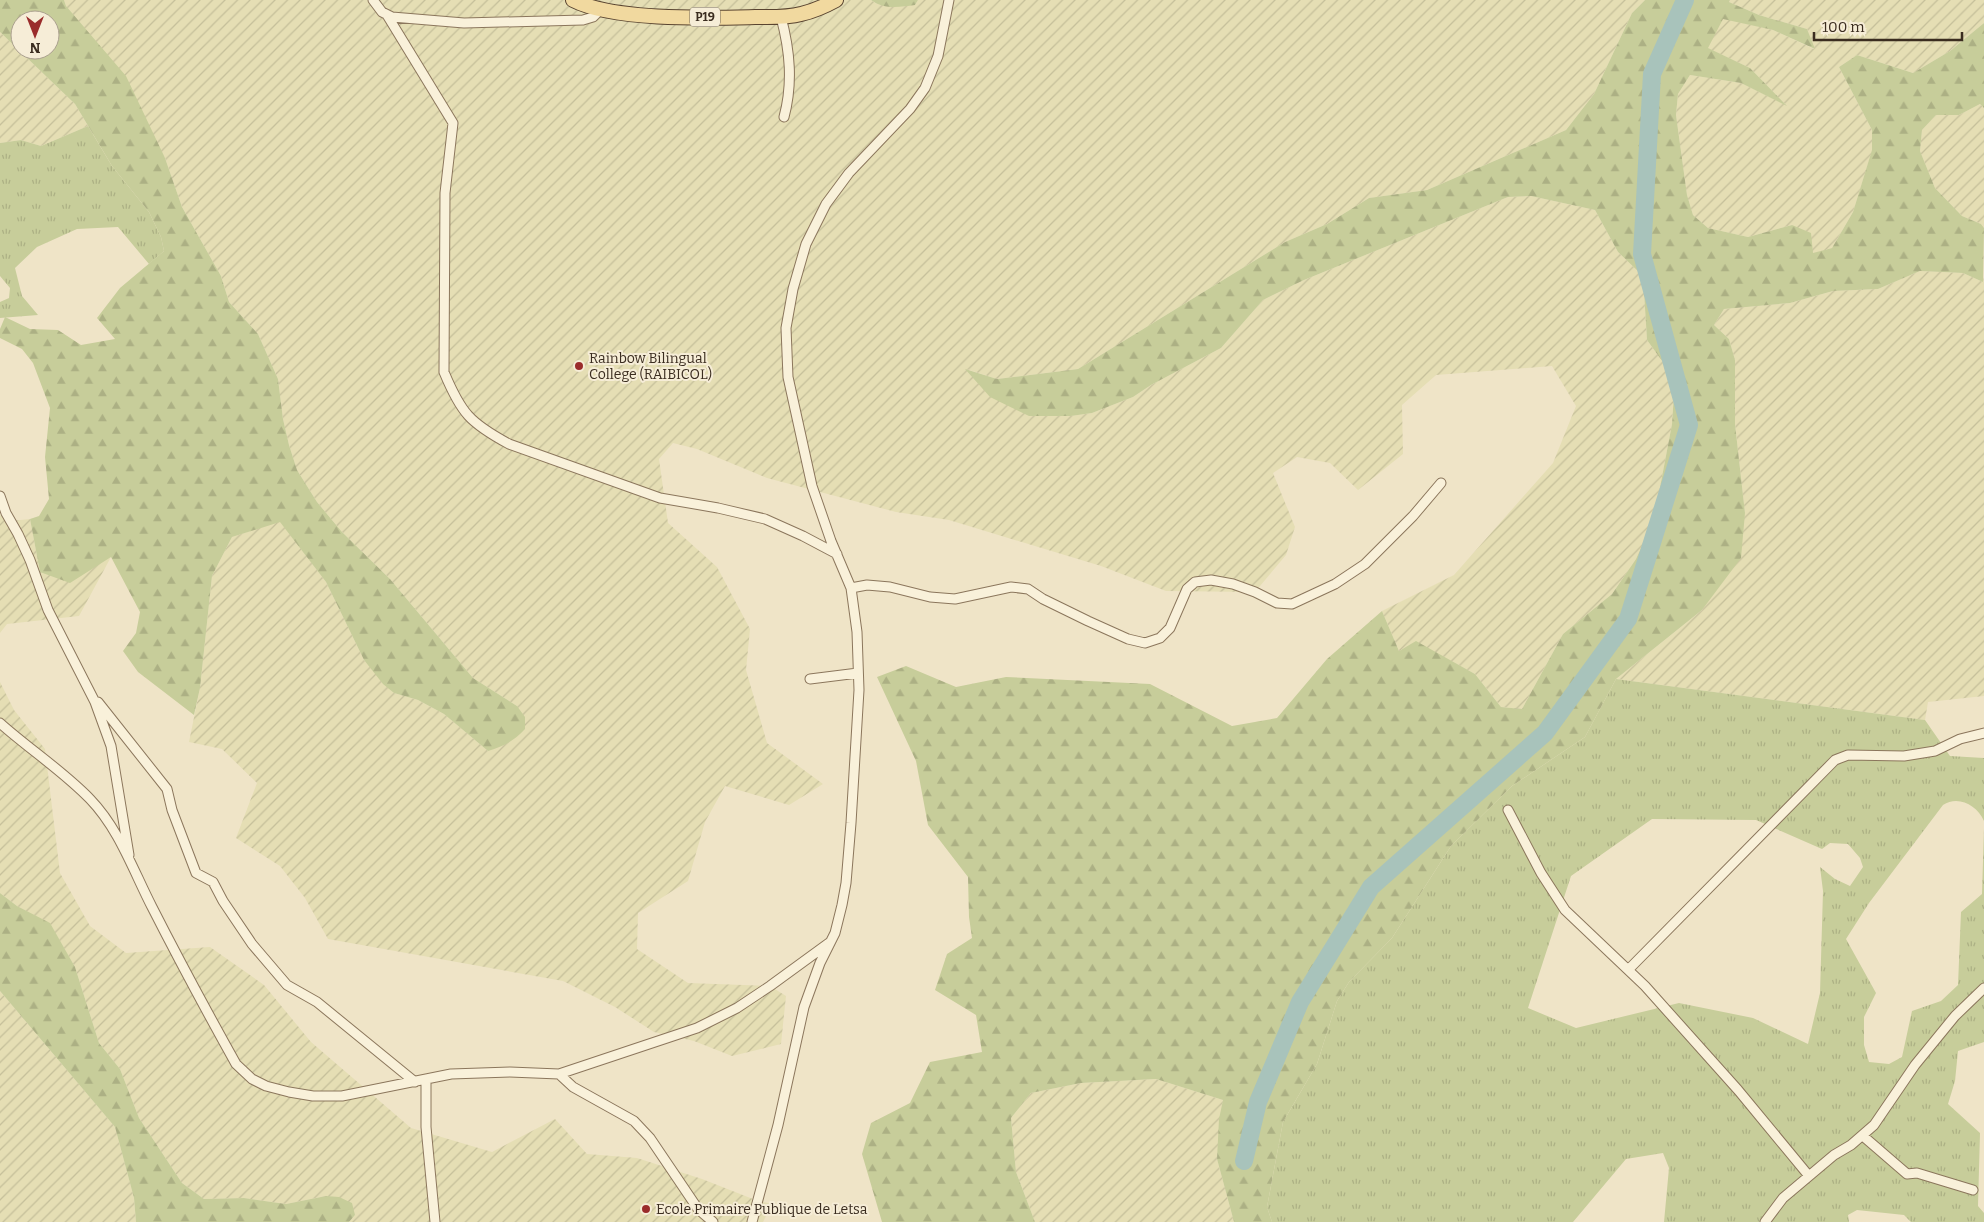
<svg xmlns="http://www.w3.org/2000/svg" width="1984" height="1222" viewBox="0 0 1984 1222" font-family="Bitter,serif">
<style>
.farmland{fill:url(#farmland-furrows)}
.grass{fill:url(#grass-tufts);fill-rule:evenodd}
.forest{fill:url(#forest-firs);fill-rule:evenodd}
.lines{fill:none;stroke-linecap:round;stroke-linejoin:round}
.river{stroke:#a8c3bb;stroke-width:18}
.minor-casing{stroke:#8b765c;stroke-width:11}
.primary-casing{stroke:#594430;stroke-width:16}
.minor{stroke:#f9f1da;stroke-width:9}
.primary{stroke:#f1d99f;stroke-width:14}
.poi-dot{fill:#9a2c2b;stroke:#f6edd7;stroke-width:2}
.labels{text-anchor:middle;stroke-width:4;stroke-linejoin:round;paint-order:stroke}
.shield{fill:#f6edd7;stroke:#736757;stroke-width:1}
.shield-label{font-size:12px;font-weight:bold;fill:#3b2d20}
.poi-label{font-size:14px;fill:#3b2d20;stroke:#f6edd7;text-anchor:start}
</style>
<defs>
<pattern id="farmland-furrows" width="10" height="10" patternUnits="userSpaceOnUse" patternTransform="scale(1.25)"><rect width="10" height="10" fill="#e5deb4"/><path d="M-1 1l2-2M0 10L10 0M9 11l2-2" fill="none" stroke="#c5bf9a"/></pattern>
<pattern id="grass-tufts" width="24" height="20" patternUnits="userSpaceOnUse" patternTransform="scale(1.25)"><rect width="24" height="20" fill="#c7cd9a"/><path d="M3 7l-1-3M5 7V3M7 7l1-3M15 17l-1-3M17 17v-4M19 17l1-3" fill="none" stroke="#acb084"/></pattern>
<pattern id="forest-firs" width="22" height="20" patternUnits="userSpaceOnUse" patternTransform="scale(1.25)"><rect width="22" height="20" fill="#c7cd9a"/><path d="M5 1l3.5 6h-7zM16 11l3.5 6h-7z" fill="#acb084"/></pattern>
</defs>
<rect width="100%" height="100%" fill="#efe4c7"/>
<path class="farmland" d="M 64,0 L 871,0 L 877,4 L 915,5 L 918,0 L 1645,0 L 1632,13 L 1594,94 L 1566,130 L 1427,190 L 1369,198 L 1327,224 L 1285,242 L 1078,369 L 997,379 L 966,369 L 1071,416 L 1092,413 L 1133,397 L 1151,385 L 1221,348 L 1263,300 L 1304,280 L 1508,197 L 1531,196 L 1595,210 L 1618,252 L 1643,276 L 1647,340 L 1675,379 L 1672,424 L 1654,519 L 1636,559 L 1612,594 L 1563,634 L 1522,709 L 1501,707 L 1475,674 L 1416,642 L 1399,651 L 1382,611 L 1454,575 L 1553,463 L 1576,406 L 1552,366 L 1436,375 L 1402,405 L 1403,454 L 1358,490 L 1330,463 L 1297,457 L 1273,473 L 1295,527 L 1286,555 L 1255,592 L 1166,591 L 1101,566 L 949,520 L 896,512 L 767,478 L 697,449 L 673,443 L 659,459 L 668,523 L 717,567 L 750,629 L 746,670 L 767,743 L 823,784 L 789,805 L 725,786 L 705,822 L 688,881 L 638,913 L 637,949 L 688,983 L 770,986 L 786,996 L 781,1044 L 732,1056 L 694,1041 L 654,1032 L 615,1007 L 563,981 L 328,939 L 305,898 L 280,866 L 236,838 L 257,783 L 222,749 L 189,742 L 200,688 L 212,576 L 232,537 L 280,521 L 326,582 L 364,660 L 394,693 L 418,700 L 444,714 L 488,751 L 517,706 L 473,678 L 390,579 L 342,532 L 317,502 L 297,470 L 289,445 L 283,419 L 278,379 L 258,334 L 229,302 L 221,276 L 182,207 L 165,158 L 66,6 Z
M 1730,0 L 1984,0 L 1984,23 L 1950,51 L 1913,73 L 1857,55 L 1839,67 L 1872,130 L 1872,151 L 1853,212 L 1832,248 L 1812,254 L 1792,225 L 1748,237 L 1708,228 L 1693,215 L 1687,195 L 1676,115 L 1678,94 L 1690,75 L 1741,83 L 1786,105 L 1750,68 L 1707,48 L 1723,18 L 1773,30 L 1814,49 L 1807,29 L 1759,15 L 1729,2 Z
M 0,32 L 75,104 L 88,126 L 41,146 L 21,140 L 0,143 Z
M 1980,104 L 1984,108 L 1984,228 L 1981,224 L 1962,216 L 1935,188 L 1920,151 L 1922,130 L 1936,115 L 1959,115 Z
M 1920,271 L 1963,273 L 1983,282 L 1984,277 L 1984,696 L 1928,702 L 1925,720 L 1616,679 L 1702,610 L 1745,513 L 1735,424 L 1735,360 L 1729,339 L 1714,325 L 1724,309 L 1790,303 L 1833,291 L 1878,289 Z
M 0,515 L 11,521 L 30,519 L 40,572 L 111,557 L 79,616 L 7,624 L 0,633 Z
M 0,682 L 14,710 L 45,749 L 60,873 L 90,926 L 126,953 L 210,947 L 264,985 L 311,1042 L 411,1128 L 492,1152 L 555,1119 L 587,1154 L 637,1158 L 702,1179 L 758,1201 L 772,1204 L 763,1222 L 349,1222 L 355,1215 L 326,1196 L 286,1204 L 244,1198 L 204,1199 L 182,1183 L 139,1118 L 120,1069 L 99,1043 L 75,967 L 50,924 L 17,906 L 0,893 Z
M 0,991 L 115,1127 L 134,1198 L 136,1222 L 0,1222 Z
M 1156,1079 L 1223,1100 L 1217,1159 L 1234,1222 L 1035,1222 L 1016,1172 L 1011,1118 L 1031,1093 L 1081,1083 Z"/>
<path class="grass" d="M 88,126 L 112,166 L 149,212 L 161,237 L 164,251 L 149,264 L 118,227 L 77,229 L 37,247 L 15,268 L 22,296 L 38,315 L 0,318 L 0,302 L 9,298 L 10,288 L 0,276 L 0,143 L 21,140 L 41,146 Z
M 1616,679 L 1925,720 L 1950,756 L 1984,758 L 1984,821 C 1977,805 1958,795 1943,805 L 1869,903 L 1846,939 L 1876,993 L 1864,1017 L 1864,1045 L 1869,1062 L 1889,1064 L 1902,1057 L 1912,1011 L 1941,1001 L 1958,985 L 1961,912 L 1982,894 L 1984,828 L 1984,1042 L 1958,1051 L 1955,1081 L 1948,1104 L 1980,1133 L 1978,1206 L 1984,1213 L 1984,1222 L 1911,1222 L 1904,1215 L 1857,1210 L 1848,1215 L 1849,1222 L 1664,1222 L 1669,1168 L 1663,1153 L 1626,1159 L 1573,1222 L 1272,1222 L 1267,1207 L 1283,1122 L 1317,1064 L 1337,1001 L 1349,982 L 1392,938 L 1451,846 L 1512,786 L 1585,737 ZM 1652,819 L 1756,820 L 1822,849 L 1830,843 L 1848,844 L 1860,858 L 1863,867 L 1850,886 L 1835,879 L 1820,867 L 1823,891 L 1820,993 L 1808,1044 L 1753,1018 L 1679,1003 L 1576,1028 L 1528,1008 L 1571,876 Z"/>
<path class="forest" d="M 0,0 L 64,0 L 66,6 L 126,76 L 165,158 L 182,207 L 221,276 L 229,302 L 258,334 L 278,379 L 283,419 L 289,445 L 297,470 L 317,502 L 342,532 L 390,579 L 473,678 L 517,706 L 525,717 L 525,729 C 514,741 504,746 488,751 L 444,714 L 418,700 L 394,693 L 383,684 L 364,660 L 326,582 L 280,522 L 232,537 L 212,576 L 200,688 L 194,715 L 138,672 L 123,651 L 136,633 L 140,612 L 111,557 L 70,583 L 40,572 L 30,519 L 39,516 L 49,499 L 45,457 L 50,408 L 33,363 L 22,349 L 0,338 L 0,329 L 5,317 L 30,329 L 58,330 L 81,345 L 115,339 L 97,318 L 120,288 L 164,251 L 161,237 L 149,212 L 112,166 L 75,104 L 0,32 ZM 20,20 L 50,20 L 50,50 L 20,50 Z
M 871,0 L 918,0 L 915,5 C 900,7 884,10 871,0 Z
M 1645,0 L 1730,0 L 1729,2 L 1759,15 L 1807,29 L 1815,49 L 1773,30 L 1723,19 L 1708,48 L 1750,68 L 1787,106 L 1741,83 L 1690,75 L 1678,94 L 1676,115 L 1687,195 L 1693,215 L 1708,228 L 1748,237 L 1792,225 L 1811,233 L 1813,253 L 1832,248 L 1853,212 L 1872,150 L 1872,130 L 1839,67 L 1857,55 L 1913,73 L 1950,51 L 1984,23 L 1984,108 L 1980,104 L 1959,115 L 1936,115 L 1922,130 L 1920,151 L 1935,188 L 1962,216 L 1981,224 L 1984,228 L 1983,282 L 1963,273 L 1920,271 L 1878,289 L 1833,291 L 1790,303 L 1724,309 L 1714,325 L 1729,339 L 1735,360 L 1735,424 L 1745,513 L 1741,558 L 1702,610 L 1616,679 L 1585,737 L 1512,786 L 1451,846 L 1392,938 L 1349,982 L 1337,1001 L 1317,1064 L 1283,1122 L 1267,1207 L 1272,1222 L 1234,1222 L 1217,1159 L 1219,1119 L 1223,1100 L 1156,1079 L 1081,1083 L 1031,1093 L 1011,1118 L 1016,1172 L 1035,1222 L 882,1222 L 862,1154 L 871,1123 L 910,1103 L 930,1062 L 982,1052 L 976,1015 L 935,990 L 947,954 L 972,938 L 969,917 L 968,877 L 928,825 L 916,761 L 877,677 L 906,666 L 956,687 L 1006,677 L 1150,684 L 1232,726 L 1277,718 L 1327,659 L 1382,611 L 1399,651 L 1416,641 L 1475,674 L 1501,707 L 1522,709 L 1563,634 L 1612,594 L 1636,559 L 1654,519 L 1672,424 L 1675,379 L 1647,340 L 1643,276 L 1618,252 L 1595,210 L 1531,196 L 1508,197 L 1304,280 L 1263,300 L 1221,348 L 1151,385 L 1133,397 L 1092,413 L 1071,416 L 1029,416 L 990,397 L 965,369 L 997,379 L 1078,369 L 1285,242 L 1327,224 L 1369,198 L 1427,190 L 1566,130 L 1594,94 L 1632,13 Z
M 0,893 L 17,906 L 50,923 L 75,967 L 99,1043 L 120,1069 L 139,1118 L 182,1183 L 204,1199 L 244,1198 L 286,1204 L 326,1196 L 339,1197 L 352,1203 L 355,1215 L 349,1222 L 136,1222 L 134,1198 L 115,1127 L 0,991 Z"/>
<g class="lines">
<path class="river" d="M 1244,1161 L 1258,1102 L 1300,1002 L 1371,887 L 1545,733 L 1628,619 L 1689,425 L 1642,254 L 1652,74 L 1685,0"/>
<g class="minor-casing">
<path id="minor" d="M 373,0 L 382,12 L 392,17 L 464,23 L 583,20 L 593,17 L 601,9
M 387,15 L 453,123 L 445,193 L 444,372 C 461,413 470,423 509,444 L 660,498 L 718,508 L 765,519 L 803,536 L 837,554
M 781,17 C 790,51 793,83 784,117
M 0,496 L 6,513 L 18,534 L 30,560 L 48,610 L 95,702 L 111,746 L 129,855
M 851,588 L 867,585 L 890,587 L 930,597 L 955,599 L 1011,587 L 1028,589 L 1043,599 L 1088,621 L 1128,639 L 1145,643 L 1160,638 L 1170,628 L 1187,589 L 1195,582 L 1211,580 L 1233,584 L 1255,592 L 1277,603 L 1292,604 L 1335,584 L 1365,564 L 1413,516 L 1441,483
M 810,679 L 858,673
M 95,702 L 98,702 L 167,789 L 172,810 L 196,873 L 213,882 L 223,901 L 252,944 L 287,985 L 317,1002 L 415,1082
M 0,723 C 29,749 63,771 90,799 C 119,829 133,870 152,907 C 179,960 207,1012 236,1064 L 252,1079 L 266,1086 L 289,1092 L 313,1096 L 342,1096 L 451,1074 L 510,1072 L 559,1074 L 697,1028 L 737,1008 L 770,986 L 829,943
M 1508,810 L 1541,873 L 1565,910 L 1645,986 L 1738,1090 L 1809,1176
M 1629,969 L 1835,760 L 1848,755 L 1904,756 L 1935,751 L 1960,739 L 1984,733
M 559,1074 L 573,1087 L 634,1121 L 650,1138 L 698,1209 L 713,1222
M 426,1080 L 426,1127 L 435,1222
M 1863,1136 L 1907,1174 L 1917,1173 L 1973,1190
M 752,1222 L 778,1125 L 804,1007 L 820,963 L 835,933 L 842,905 L 846,883 L 851,823 L 859,690 L 857,632 L 851,588 L 831,541 L 812,486 L 788,377 L 786,328 L 793,289 L 806,244 L 826,204 L 849,173 L 910,109 L 925,88 L 938,56 L 949,0
M 1765,1222 L 1783,1198 L 1834,1155 L 1851,1145 L 1874,1125 L 1915,1065 L 1955,1016 L 1984,988"/>
</g>
<g class="primary-casing">
<path id="primary" d="M 573,0 C 614,21 708,18 755,17 C 770,17 786,18 801,14 C 814,11 825,6 836,0"/>
</g>
<use href="#minor" class="minor"/>
<use href="#primary" class="primary"/>
</g>
<g class="poi-dot">
<circle cx="579" cy="366" r="5"/>
<circle cx="646" cy="1209" r="5"/>
</g>
<g class="labels">
<rect class="shield" x="690" y="7.5" width="30" height="19" rx="4"/>
<g class="shield-label">
<text x="705" y="21">P19</text>
</g>
<g class="poi-label">
<text x="589" y="363">Rainbow Bilingual<tspan x="589" dy="16">College (RAIBICOL)</tspan></text>
<text x="656" y="1214">Ecole Primaire Publique de Letsa</text>
</g>
</g>
<g transform="translate(35 35) rotate(180)"><circle r="24" fill="#f6edd7" stroke="#aba08e"/>
<path d="M0-4L9 19L0 12L-9 19Z" fill="#9a2c2b"/>
<text y="-8" font-size="14" font-weight="bold" text-anchor="middle" fill="#3b2d20">N</text>
</g>
<path d="M1814 32v8h148v-8" fill="none" stroke="#3b2d20" stroke-width="2.5"/>
<text x="1822" y="32" font-size="15" fill="#3b2d20" stroke="#f6edd7" stroke-width="4" paint-order="stroke">100 m</text>
</svg>
